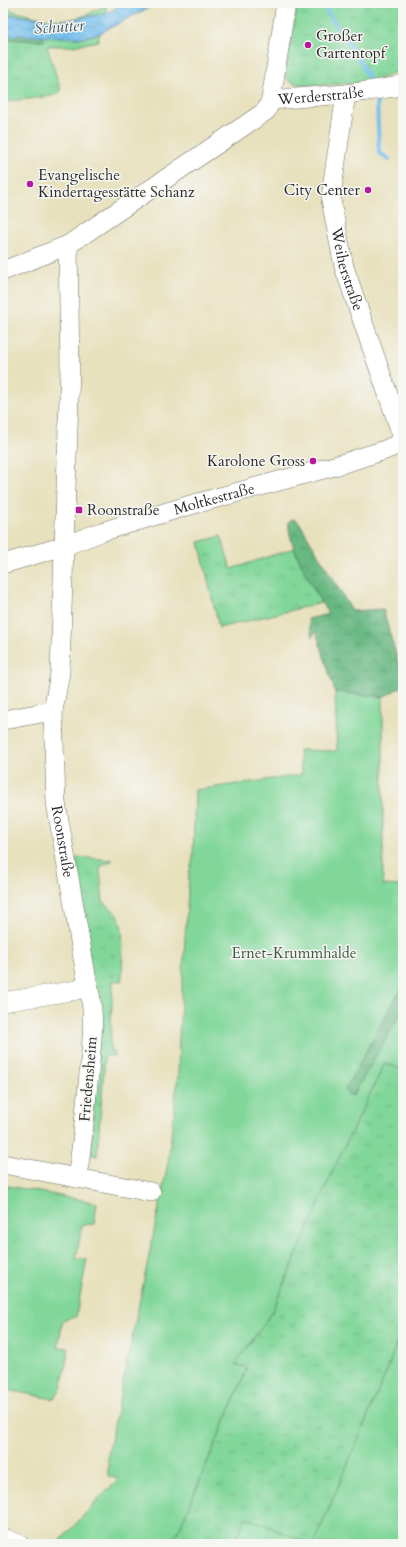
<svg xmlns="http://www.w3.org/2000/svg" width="406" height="1547" viewBox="0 0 406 1547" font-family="Cardo,serif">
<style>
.grass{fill:url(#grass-tufts);stroke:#568162}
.forest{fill:url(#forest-crowns);stroke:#4a7256}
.garden{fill:#81d79a;stroke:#568162}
.water{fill:url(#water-waves);stroke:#50768c}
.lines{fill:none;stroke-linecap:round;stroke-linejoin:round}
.stream{stroke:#74c0ee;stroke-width:4}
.minor-casing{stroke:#6d6b5e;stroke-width:20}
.minor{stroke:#fff;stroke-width:19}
.poi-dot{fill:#b5179e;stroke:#f6f6f2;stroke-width:1.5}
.labels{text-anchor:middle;stroke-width:3;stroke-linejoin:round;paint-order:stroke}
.poi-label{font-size:15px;fill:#2b2b2b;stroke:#f6f6f2;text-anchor:start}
.street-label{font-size:15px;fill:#2b2b2b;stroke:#f6f6f2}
.park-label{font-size:15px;fill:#405647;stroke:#f6f6f2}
.water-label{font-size:16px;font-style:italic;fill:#415866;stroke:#f6f6f2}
</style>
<defs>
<pattern id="grass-tufts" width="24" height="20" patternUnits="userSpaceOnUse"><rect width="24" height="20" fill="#81d79a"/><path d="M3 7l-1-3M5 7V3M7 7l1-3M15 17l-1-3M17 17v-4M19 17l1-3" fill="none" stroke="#70b985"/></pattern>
<pattern id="forest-crowns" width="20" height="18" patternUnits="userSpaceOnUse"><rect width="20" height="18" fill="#68b882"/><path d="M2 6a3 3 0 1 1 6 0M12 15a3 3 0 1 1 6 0" fill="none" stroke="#56966b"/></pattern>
<pattern id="water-waves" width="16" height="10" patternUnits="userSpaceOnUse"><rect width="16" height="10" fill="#74c0ee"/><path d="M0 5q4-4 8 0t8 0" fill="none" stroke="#5f9cc1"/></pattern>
</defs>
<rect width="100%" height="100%" fill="#f6f6f2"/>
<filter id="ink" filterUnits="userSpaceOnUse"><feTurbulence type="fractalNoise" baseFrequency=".025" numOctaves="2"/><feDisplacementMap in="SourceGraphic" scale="8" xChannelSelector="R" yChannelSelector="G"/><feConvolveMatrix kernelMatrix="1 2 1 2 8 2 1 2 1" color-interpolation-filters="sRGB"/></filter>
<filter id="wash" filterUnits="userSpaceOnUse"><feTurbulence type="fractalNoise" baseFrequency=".012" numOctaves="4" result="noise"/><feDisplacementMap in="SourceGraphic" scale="16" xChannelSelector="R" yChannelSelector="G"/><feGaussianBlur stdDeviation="0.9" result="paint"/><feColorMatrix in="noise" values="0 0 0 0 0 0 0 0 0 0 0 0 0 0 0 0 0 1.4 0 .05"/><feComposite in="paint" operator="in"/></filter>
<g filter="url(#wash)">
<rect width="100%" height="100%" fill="#e8e1be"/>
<path class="grass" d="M 298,3 L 403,3 L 403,70 L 371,82 L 323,85 L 302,85 L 290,82 L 284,74 Z
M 107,4 L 105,14 L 89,16 L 77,19 L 62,21 L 3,14 L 3,8 C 25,14 53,24 76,18 C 87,16 97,9 107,4 Z
M 100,33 L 98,41 L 73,46 L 47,46 L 61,91 L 52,96 L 3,102 L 3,39 L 44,41 L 43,36 L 82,38 Z
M 221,536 L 231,569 L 294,548 L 321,603 L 219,628 L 199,542 Z
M 78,857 L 113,860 L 102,866 L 100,869 L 103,902 C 108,906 116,911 119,917 C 125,931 122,965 122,981 L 113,981 L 110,1051 L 115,1051 L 115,1056 L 105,1056 L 97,1156 L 91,1155 L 98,1033 L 77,876 L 76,861 Z
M 385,1063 L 403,1070 L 403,1325 L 388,1368 L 314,1544 L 309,1544 L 246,1517 L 234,1544 L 171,1544 L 180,1527 L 247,1369 L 234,1364 L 271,1314 L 335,1166 Z"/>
<path class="forest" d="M 3,35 L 43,36 L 44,41 L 3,39 Z
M 293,519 L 299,522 L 352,611 L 383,609 L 403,680 L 403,686 L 383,697 L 335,692 L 316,631 L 312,637 L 308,619 L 328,614 C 316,593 286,544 289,521 Z
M 403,984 L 403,1010 L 353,1096 L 347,1094 L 345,1089 Z"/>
<path class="garden" d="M 335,692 L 383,697 L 383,885 L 403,886 L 403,984 L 345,1089 L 347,1094 L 353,1096 L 403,1010 L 403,1070 L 385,1063 L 335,1166 L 271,1314 L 235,1364 L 247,1368 L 180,1527 L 171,1544 L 57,1544 L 118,1479 L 108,1476 L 108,1455 L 168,1163 L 178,1075 L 179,1036 L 189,874 L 193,858 L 195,790 L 301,775 L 299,750 L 337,751 Z
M 3,1185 L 97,1203 L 94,1224 L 82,1225 L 76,1259 L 87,1259 L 76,1317 L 63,1320 L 58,1347 L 69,1348 L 61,1389 L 53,1399 L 3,1389 Z
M 403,1325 L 403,1544 L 314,1544 L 388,1368 Z
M 246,1517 L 309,1544 L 234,1544 Z"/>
<path class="water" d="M 124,3 L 158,3 L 100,33 L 82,38 L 3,35 L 3,14 L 62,21 L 77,19 L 89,16 L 105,14 Z"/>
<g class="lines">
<path class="stream" d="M 321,3 L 356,54 L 371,82
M 377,101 L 379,153 L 389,159"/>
</g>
</g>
<g filter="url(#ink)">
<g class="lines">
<g class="minor-casing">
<g id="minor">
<path id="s1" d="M 346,94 L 333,181 L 331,200 L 344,267 L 403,438"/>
<path id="s2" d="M 271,100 L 346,94 L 395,87 L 403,84"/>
<path id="s3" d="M 68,245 L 70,368 L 65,518 L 60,673 L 53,711 L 56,803 L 87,981 C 97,1014 91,1049 88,1084 C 85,1115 82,1147 77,1178"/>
<path d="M 3,271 L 68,245 L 266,111 L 271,100 L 286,3"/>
<path id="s4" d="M 3,564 L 64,546 L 101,532 L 187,506 L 338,465 L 385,450 L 403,442"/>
<path d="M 3,720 L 53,711"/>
<path d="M 3,1002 L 77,990 L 83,987 L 87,981"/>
<path d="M 3,1164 L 151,1192"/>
<path d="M 3,1538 L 19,1544"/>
</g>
</g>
<use href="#minor" class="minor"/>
</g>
</g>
<g class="poi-dot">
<circle cx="308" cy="45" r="4"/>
<circle cx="30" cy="184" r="4"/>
<circle cx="368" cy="190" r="4"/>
<circle cx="313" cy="461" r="4"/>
<rect x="75" y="506" width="8" height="8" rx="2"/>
</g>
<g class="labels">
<g class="poi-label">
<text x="316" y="41">Großer<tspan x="316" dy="17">Gartentopf</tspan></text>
<text x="38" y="180">Evangelische<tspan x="38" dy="17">Kindertagesstätte Schanz</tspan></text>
<text x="360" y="195" text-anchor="end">City Center</text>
<text x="305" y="466" text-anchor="end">Karolone Gross</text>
<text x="87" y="515">Roonstraße</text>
</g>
<g class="street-label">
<text dy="5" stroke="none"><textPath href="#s2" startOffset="50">Werderstraße</textPath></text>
<text dy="5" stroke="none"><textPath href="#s1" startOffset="178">Weiherstraße</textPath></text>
<text dy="5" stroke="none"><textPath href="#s4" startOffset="221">Moltkestraße</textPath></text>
<text dy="5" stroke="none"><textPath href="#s3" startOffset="598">Roonstraße</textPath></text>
<text transform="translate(88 1079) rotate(-85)" y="5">Friedensheim</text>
</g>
<g class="park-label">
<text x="294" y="958">Ernet-Krummhalde</text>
</g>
<g class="water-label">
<text transform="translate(59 26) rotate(-4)" y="6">Schutter</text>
</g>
</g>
<rect width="406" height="1547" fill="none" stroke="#f6f6f2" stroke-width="16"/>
</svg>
